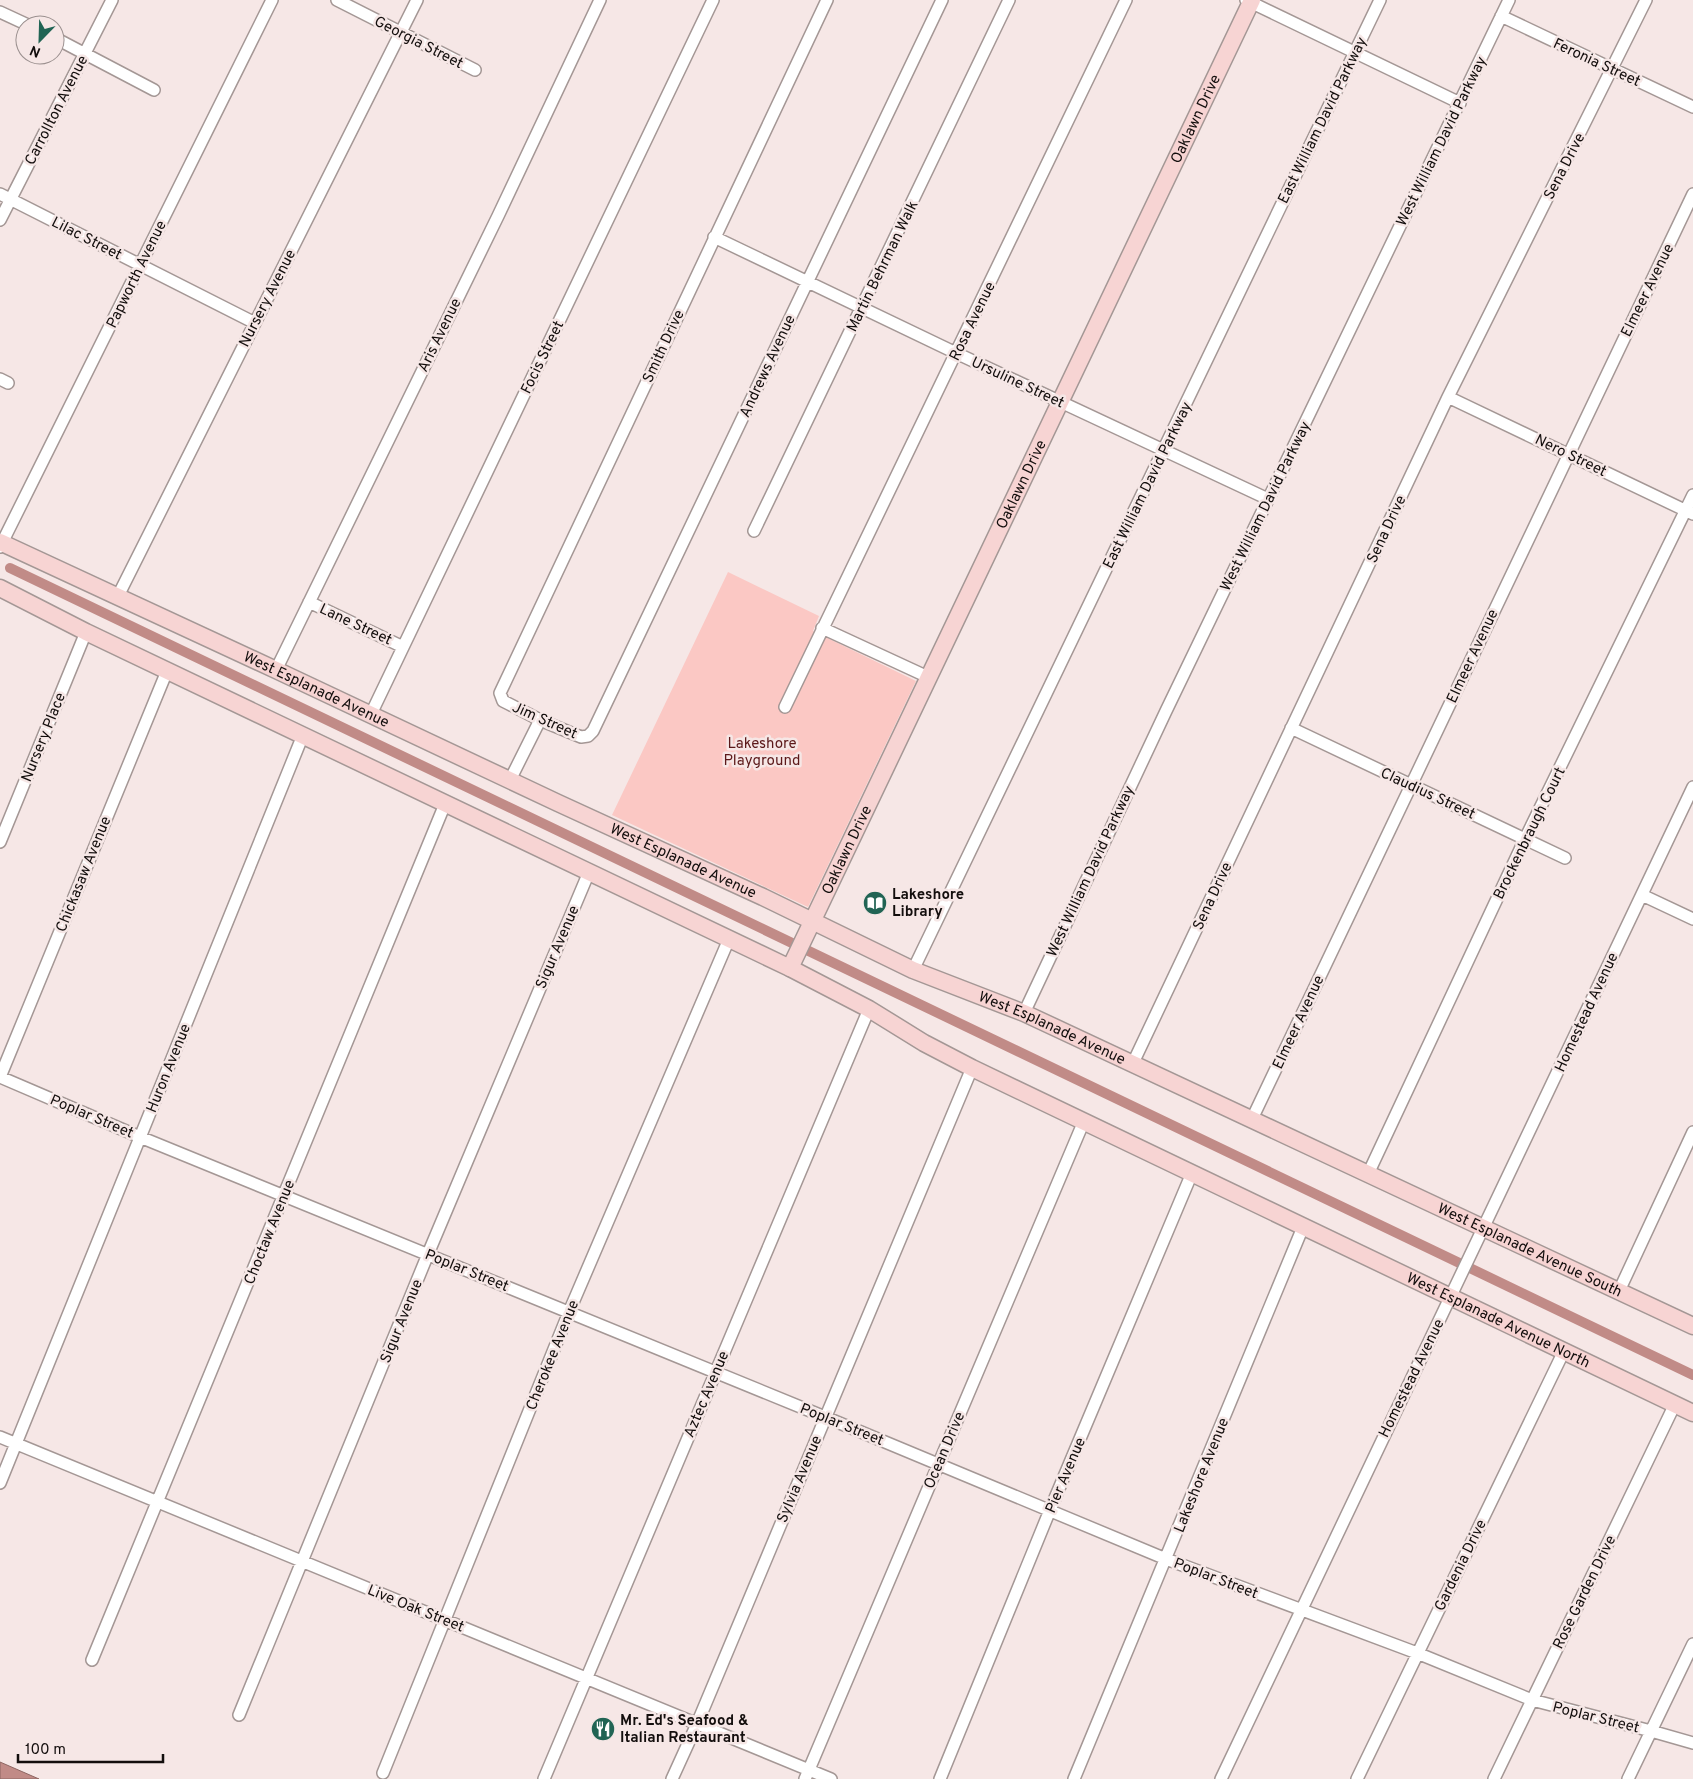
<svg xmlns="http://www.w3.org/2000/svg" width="1693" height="1779" viewBox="0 0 1693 1779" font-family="Overpass,sans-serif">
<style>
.green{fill:#fbc8c4}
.water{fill:#c18b87;stroke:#8d6662}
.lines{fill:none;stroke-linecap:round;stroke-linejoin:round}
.canal{stroke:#c18b87;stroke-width:10}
.street-casing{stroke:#a49795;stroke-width:14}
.secondary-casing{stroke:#a49795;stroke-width:19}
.street{stroke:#fff;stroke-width:11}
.secondary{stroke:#f7d4d3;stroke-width:16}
.labels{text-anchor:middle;stroke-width:5;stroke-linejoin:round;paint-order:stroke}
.street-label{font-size:15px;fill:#130e0d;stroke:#f6e7e6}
.park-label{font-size:15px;fill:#5c191a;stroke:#f6e7e6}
.poi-label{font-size:15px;font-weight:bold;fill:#130e0d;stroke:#f6e7e6;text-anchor:start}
</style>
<rect width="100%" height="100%" fill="#f6e7e6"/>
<path class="green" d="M 728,572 L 819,616 L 813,631 L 916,681 L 808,907 L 612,815 Z"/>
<path class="water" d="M 0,1762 L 39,1779 L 0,1779 Z"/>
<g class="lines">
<path class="canal" d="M 10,568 L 1693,1375"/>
<g class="street-casing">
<path id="street" d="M 337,0 L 475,70
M 827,0 L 500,693 L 503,701 L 509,704 L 540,720 L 581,737 L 588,736 L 593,731 L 942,0
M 1246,0 L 1460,103
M 0,12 L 28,25
M 1501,16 L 1693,107
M 55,38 L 154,90
M 0,194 L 255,323
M 0,220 L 112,0
M 714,237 L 956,353 L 1268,499
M 0,379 L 8,383
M 1448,397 L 1693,514
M 754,531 L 1009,0
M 0,547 L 272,0
M 118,596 L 417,0
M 309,602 L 403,647
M 822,628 L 928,677
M 276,670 L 498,216 L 600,0
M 785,707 L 1126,0
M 371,714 L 713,0
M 1291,728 L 1565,858
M 510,780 L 540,720
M 0,842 L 86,632
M 1642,895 L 1693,919
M 913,970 L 1380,0
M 1024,1013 L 1166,711 L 1509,0
M 1133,1063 L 1448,397 L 1646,0
M 0,1077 L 140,1137 L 825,1417 L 1166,1559 L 1417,1653 L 1532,1700 L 1651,1731 L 1693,1743
M 0,1077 L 167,671
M 1252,1119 L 1693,194
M 1368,1174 L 1525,839 L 1693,495
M 1619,1291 L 1693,1132
M 0,1437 L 831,1779
M 0,1483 L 303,735
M 92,1660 L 445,804
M 239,1715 L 428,1254 L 589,872
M 383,1773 L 569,1312 L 729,939
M 544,1779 L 869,1009
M 672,1779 L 697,1724 L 972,1068
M 805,1779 L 1084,1121
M 940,1779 L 1050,1510 L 1192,1173
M 1074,1779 L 1303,1227
M 1221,1779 L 1693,787
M 1357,1779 L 1564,1351
M 1494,1779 L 1675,1404
M 1628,1779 L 1693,1644"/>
</g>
<g class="secondary-casing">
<g id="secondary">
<path id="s1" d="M 0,542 L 276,670 L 558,803 L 763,897 L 913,970 L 1024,1013 L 1693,1326"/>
<path id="s2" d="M 0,588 L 86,632 L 790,968 L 869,1009 L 924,1043 L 972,1068 L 1693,1413"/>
<path id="s3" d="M 790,968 L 1252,0"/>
</g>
</g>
<use href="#street" class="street"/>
<use href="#secondary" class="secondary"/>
</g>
<defs>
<g id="library-disc" transform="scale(1.25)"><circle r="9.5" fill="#216454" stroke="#f6e7e6"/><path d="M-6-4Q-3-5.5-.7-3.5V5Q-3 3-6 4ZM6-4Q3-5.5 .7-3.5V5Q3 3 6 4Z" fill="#fff"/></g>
<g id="restaurant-disc" transform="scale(1.25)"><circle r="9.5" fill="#216454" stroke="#f6e7e6"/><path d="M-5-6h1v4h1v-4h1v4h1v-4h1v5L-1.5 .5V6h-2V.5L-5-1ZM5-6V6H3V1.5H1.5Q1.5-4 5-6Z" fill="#fff"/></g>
</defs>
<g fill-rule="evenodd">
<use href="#library-disc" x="875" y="903"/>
<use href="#restaurant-disc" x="603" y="1729"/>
</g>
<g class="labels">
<g class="street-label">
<text transform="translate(419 42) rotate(27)" y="5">Georgia Street</text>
<text transform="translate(1597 62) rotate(25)" y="5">Feronia Street</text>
<text transform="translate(56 110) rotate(-63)" y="5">Carrollton Avenue</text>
<text dy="5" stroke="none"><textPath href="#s3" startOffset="941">Oaklawn Drive</textPath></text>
<text transform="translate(1322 120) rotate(-64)" y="5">East William David Parkway</text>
<text transform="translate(1441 141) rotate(-64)" y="5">West William David Parkway</text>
<text transform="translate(1564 166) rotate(-63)" y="5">Sena Drive</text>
<text transform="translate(87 238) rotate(27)" y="5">Lilac Street</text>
<text transform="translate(882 266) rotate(-64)" y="5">Martin Behrman Walk</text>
<text transform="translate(136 274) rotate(-64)" y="5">Papworth Avenue</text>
<text transform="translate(1647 290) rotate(-64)" y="5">Elmeer Avenue</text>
<text transform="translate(267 298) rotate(-63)" y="5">Nursery Avenue</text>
<text transform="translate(972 321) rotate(-64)" y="5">Rosa Avenue</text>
<text transform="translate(439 335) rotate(-64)" y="5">Aris Avenue</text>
<text transform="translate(663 346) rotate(-65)" y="5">Smith Drive</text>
<text transform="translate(542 357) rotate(-64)" y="5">Focis Street</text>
<text transform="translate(767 366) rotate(-65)" y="5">Andrews Avenue</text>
<text transform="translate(1018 382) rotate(25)" y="5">Ursuline Street</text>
<text transform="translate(1571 455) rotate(26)" y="5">Nero Street</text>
<text dy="5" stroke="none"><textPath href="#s3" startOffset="536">Oaklawn Drive</textPath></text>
<text transform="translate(1147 485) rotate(-64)" y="5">East William David Parkway</text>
<text transform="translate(1265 506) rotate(-64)" y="5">West William David Parkway</text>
<text transform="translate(1386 529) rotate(-65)" y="5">Sena Drive</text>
<text transform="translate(356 624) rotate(25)" y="5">Lane Street</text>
<text transform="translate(1472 656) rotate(-65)" y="5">Elmeer Avenue</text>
<text dy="5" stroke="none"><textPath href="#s1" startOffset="349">West Esplanade Avenue</textPath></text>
<text transform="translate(545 720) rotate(24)" y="5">Jim Street</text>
<text transform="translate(43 737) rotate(-68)" y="5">Nursery Place</text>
<text transform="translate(1428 793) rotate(25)" y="5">Claudius Street</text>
<text transform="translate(1529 833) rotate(-64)" y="5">Brockenbraugh Court</text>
<text dy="5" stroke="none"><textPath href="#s3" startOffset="131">Oaklawn Drive</textPath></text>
<text dy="5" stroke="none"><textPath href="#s1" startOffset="754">West Esplanade Avenue</textPath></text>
<text transform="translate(1090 871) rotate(-65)" y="5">West William David Parkway</text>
<text transform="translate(83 874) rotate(-68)" y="5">Chickasaw Avenue</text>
<text transform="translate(1212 896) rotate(-65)" y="5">Sena Drive</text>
<text transform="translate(557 947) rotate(-67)" y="5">Sigur Avenue</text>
<text transform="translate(1586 1012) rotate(-65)" y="5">Homestead Avenue</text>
<text transform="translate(1298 1022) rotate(-65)" y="5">Elmeer Avenue</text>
<text dy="5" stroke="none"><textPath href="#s1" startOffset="1159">West Esplanade Avenue</textPath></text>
<text transform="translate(168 1068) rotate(-68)" y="5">Huron Avenue</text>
<text transform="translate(92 1116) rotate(23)" y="5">Poplar Street</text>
<text transform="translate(269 1232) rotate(-68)" y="5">Choctaw Avenue</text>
<text dy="5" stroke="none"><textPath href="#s1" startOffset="1686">West Esplanade Avenue South</textPath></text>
<text transform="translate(467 1270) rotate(22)" y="5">Poplar Street</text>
<text dy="5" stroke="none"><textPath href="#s2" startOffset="1668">West Esplanade Avenue North</textPath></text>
<text transform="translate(401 1321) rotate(-68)" y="5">Sigur Avenue</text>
<text transform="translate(552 1355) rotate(-68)" y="5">Cherokee Avenue</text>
<text transform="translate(1411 1378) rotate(-64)" y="5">Homestead Avenue</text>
<text transform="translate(706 1394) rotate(-67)" y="5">Aztec Avenue</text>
<text transform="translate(842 1424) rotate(22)" y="5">Poplar Street</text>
<text transform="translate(944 1450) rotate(-67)" y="5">Ocean Drive</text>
<text transform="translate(1065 1475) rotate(-67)" y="5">Pier Avenue</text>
<text transform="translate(1201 1475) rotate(-68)" y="5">Lakeshore Avenue</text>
<text transform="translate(799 1479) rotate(-67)" y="5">Sylvia Avenue</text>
<text transform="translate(1460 1565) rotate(-64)" y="5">Gardenia Drive</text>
<text transform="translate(1216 1578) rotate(21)" y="5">Poplar Street</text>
<text transform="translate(1584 1592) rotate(-64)" y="5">Rose Garden Drive</text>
<text transform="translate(416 1608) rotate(22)" y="5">Live Oak Street</text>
<text transform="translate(1596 1717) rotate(14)" y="5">Poplar Street</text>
</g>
<g class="park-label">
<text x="762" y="748">Lakeshore<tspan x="762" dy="17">Playground</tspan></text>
</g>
<g class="poi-label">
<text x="892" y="899">Lakeshore<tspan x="892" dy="17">Library</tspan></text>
<text x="620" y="1725">Mr. Ed's Seafood &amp;<tspan x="620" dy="17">Italian Restaurant</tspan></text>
</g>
</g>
<g transform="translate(40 40) rotate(203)"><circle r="24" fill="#f6e7e6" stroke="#9b908f"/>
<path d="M0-4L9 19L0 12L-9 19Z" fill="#216454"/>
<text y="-8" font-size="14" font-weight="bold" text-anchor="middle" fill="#130e0d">N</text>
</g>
<path d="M18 1754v8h145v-8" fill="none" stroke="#130e0d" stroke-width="2.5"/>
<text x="25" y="1754" font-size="15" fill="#130e0d" stroke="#f6e7e6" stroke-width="4" paint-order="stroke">100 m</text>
</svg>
